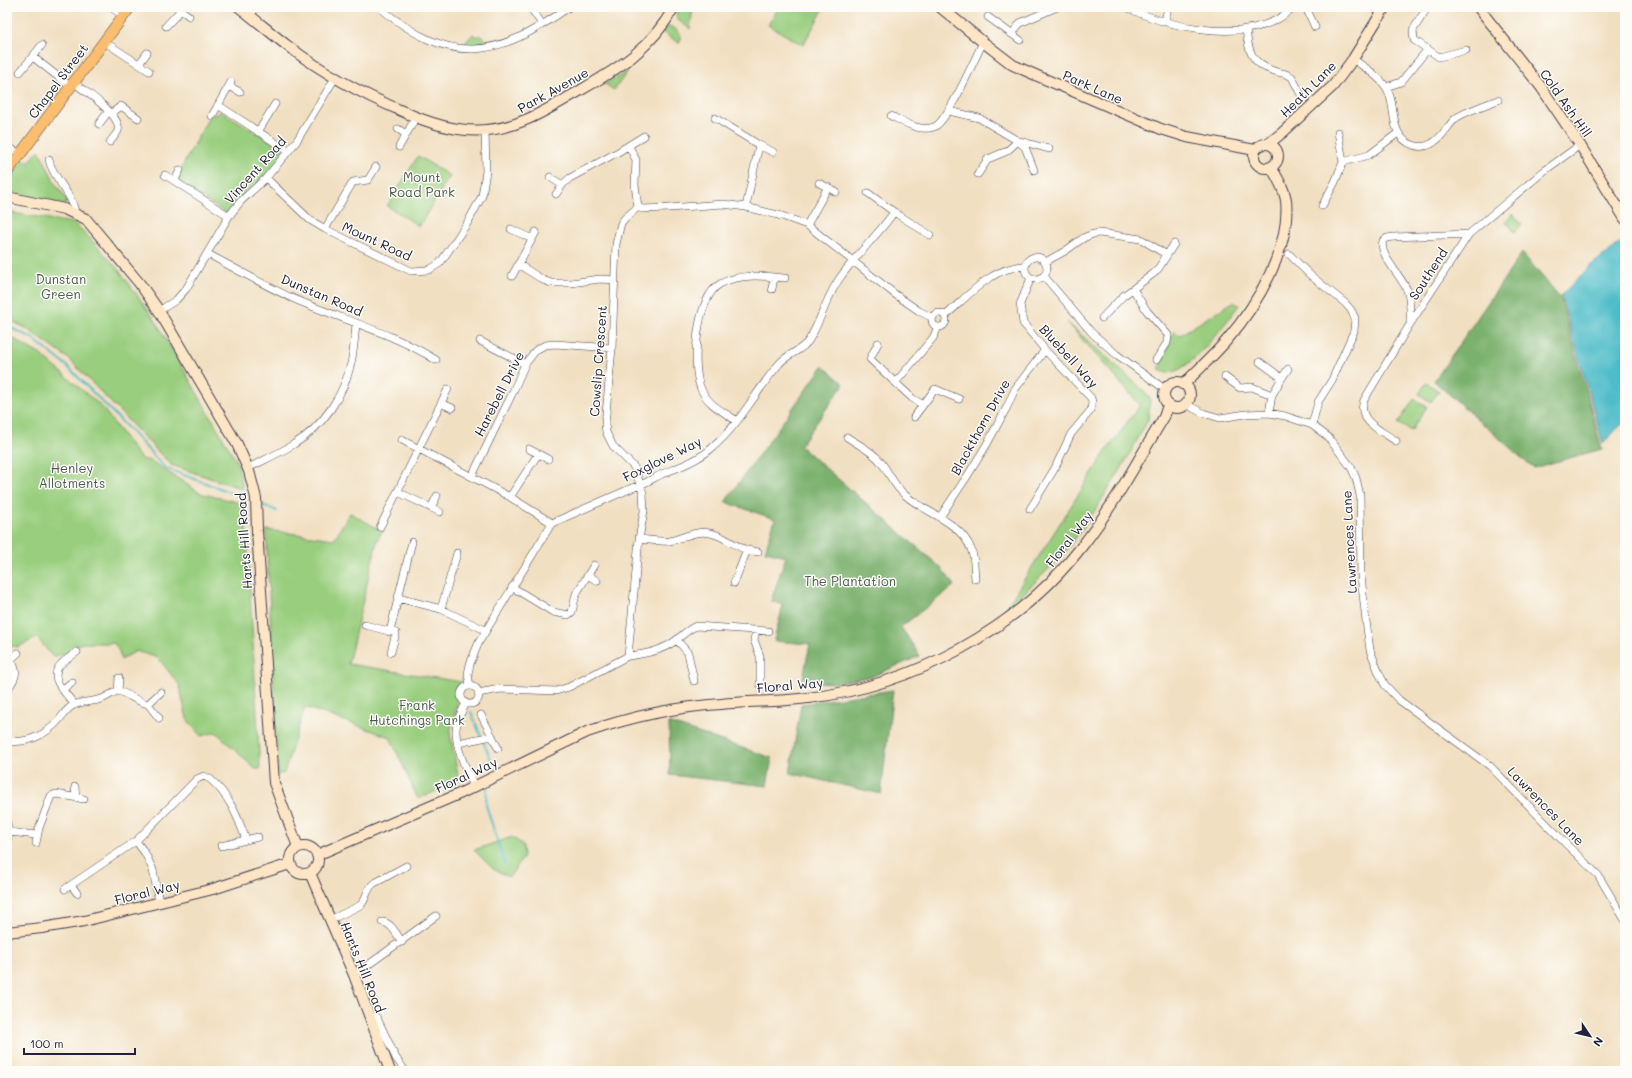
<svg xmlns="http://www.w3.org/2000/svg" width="1632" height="1078" viewBox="0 0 1632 1078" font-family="Mali,sans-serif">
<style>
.green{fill:#99ce7e;stroke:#5e785c}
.forest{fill:#7ab16d;stroke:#4e6a54}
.water{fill:#50bdc9;stroke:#397082}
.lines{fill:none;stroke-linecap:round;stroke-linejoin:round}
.stream{stroke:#50bdc9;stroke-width:2}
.street-casing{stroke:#413e4f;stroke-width:8}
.secondary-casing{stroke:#413e4f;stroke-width:12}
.primary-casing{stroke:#413e4f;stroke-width:12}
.street{stroke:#fff;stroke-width:7}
.secondary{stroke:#fde5c5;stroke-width:10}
.primary{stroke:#fbbd6e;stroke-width:11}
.labels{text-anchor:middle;stroke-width:3;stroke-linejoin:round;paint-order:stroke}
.street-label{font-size:13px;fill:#22223b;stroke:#fdfcf7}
.park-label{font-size:13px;fill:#4c5e52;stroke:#fdfcf7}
</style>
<rect width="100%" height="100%" fill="#fdfcf7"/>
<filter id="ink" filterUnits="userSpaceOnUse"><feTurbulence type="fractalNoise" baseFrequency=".025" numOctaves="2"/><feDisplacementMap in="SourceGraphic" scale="8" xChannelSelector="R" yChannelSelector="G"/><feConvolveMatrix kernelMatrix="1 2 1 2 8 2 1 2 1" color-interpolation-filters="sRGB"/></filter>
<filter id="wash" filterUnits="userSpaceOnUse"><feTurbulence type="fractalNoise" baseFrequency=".012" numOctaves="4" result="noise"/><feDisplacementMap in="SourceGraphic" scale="16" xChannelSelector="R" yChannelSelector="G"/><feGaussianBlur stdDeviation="0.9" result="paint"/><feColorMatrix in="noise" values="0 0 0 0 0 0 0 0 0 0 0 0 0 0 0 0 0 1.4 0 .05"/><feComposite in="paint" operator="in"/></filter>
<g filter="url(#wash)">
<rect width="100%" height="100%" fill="#f1dfc1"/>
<path class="green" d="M 678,7 L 693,7 L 690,29 L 678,20 L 676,13 Z
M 779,7 L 818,7 L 823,10 L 803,45 L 768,25 Z
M 668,27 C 677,27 683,34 679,43 L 662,32 L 665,28 Z
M 473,34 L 477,37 L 480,35 L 490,43 L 471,46 L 463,45 Z
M 628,71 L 614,90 L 602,82 L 606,83 Z
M 221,111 L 288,152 L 230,216 L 175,180 L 211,113 L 216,115 Z
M 39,150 L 55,183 L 67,200 L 66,204 L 64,205 L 16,194 L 8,186 L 10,179 L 24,159 L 29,162 Z
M 418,156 L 450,176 L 419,226 L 387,206 Z
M 7,212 L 73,223 L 84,232 L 96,245 L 119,270 L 155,320 L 238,464 L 243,489 L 171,465 L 69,359 L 26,328 L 7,319 Z
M 1513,214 L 1522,225 L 1515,232 L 1505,221 Z
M 1233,302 L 1239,305 C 1226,322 1191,372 1168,373 C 1165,373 1162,371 1159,370 L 1174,331 L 1180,335 Z
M 1067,322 L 1142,389 L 1150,399 L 1148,420 L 1120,471 L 1088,521 L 1061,557 L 1002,614 L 1105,453 L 1140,405 Z
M 7,335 L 41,355 L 101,406 L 141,459 L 151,461 L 200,493 L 245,504 L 260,769 L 255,769 L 216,732 L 201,736 L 187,719 L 179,684 L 158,658 L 136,651 L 121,660 L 119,651 L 114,643 L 82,643 L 77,645 L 74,651 L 53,657 L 37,638 L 18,647 L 7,645 Z
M 1426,383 L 1439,391 L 1431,402 L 1419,394 Z
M 1414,399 L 1427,407 L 1411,431 L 1398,423 Z
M 350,513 L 382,531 L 377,541 L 348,664 L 462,682 L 450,733 L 459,781 L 418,799 L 390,737 L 305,707 L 284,773 L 278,775 L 266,530 L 334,539 Z
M 512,837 L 523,845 L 524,857 L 509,877 L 493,869 L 474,850 Z"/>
<path class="forest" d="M 1522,253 L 1560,297 L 1602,449 L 1533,468 L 1434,381 Z
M 823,366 L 844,384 L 800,446 L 939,566 L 955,585 L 901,627 L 920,656 L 873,676 L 837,683 L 802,682 L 810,644 L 774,641 L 783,605 L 771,601 L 786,556 L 765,551 L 775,519 L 725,502 Z
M 893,690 L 881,794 L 790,773 L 801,704 Z
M 669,723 L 772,758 L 767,786 L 670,775 Z"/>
<path class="water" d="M 1622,241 L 1625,244 L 1625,420 L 1603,444 L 1561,295 L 1589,267 Z"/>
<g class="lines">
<path class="stream" d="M 7,326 L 32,338 L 66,365 L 129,429 L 165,468 L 246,498
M 260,504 L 277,511
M 471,712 L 493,765
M 487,788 L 486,805 L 505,865"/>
</g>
</g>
<g filter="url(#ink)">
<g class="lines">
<g class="street-casing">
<path id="street" d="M 110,7 L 124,16
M 379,7 C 451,67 496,59 569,7
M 530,7 L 542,24
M 1126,7 C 1166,27 1235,41 1276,20 C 1282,17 1288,12 1293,7
M 1304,7 L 1307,10 L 1315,27
M 178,8 L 189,16
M 1427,8 L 1413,30 L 1414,40 L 1439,57 L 1466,50
M 249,15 L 257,7
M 988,17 L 1020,40
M 1165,21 L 1168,7
M 166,26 L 181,10
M 1246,29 C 1248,50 1251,64 1274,71 C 1280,73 1287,73 1292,77 L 1301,95
M 1012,34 L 1020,23 L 1057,7
M 105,42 L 149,71
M 33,57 L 71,87
M 1353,59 C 1364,67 1378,75 1386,87 C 1398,105 1387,136 1413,145 C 1418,147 1425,147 1431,144 C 1442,139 1447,126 1456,118 C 1465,112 1487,104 1498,100
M 139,64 L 147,53
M 20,72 L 42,45
M 74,83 C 85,91 123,116 118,131 C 116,135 112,139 110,142
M 229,86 L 240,92
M 1386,87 L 1401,82 L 1427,50
M 218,105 L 288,151
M 949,111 L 979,118 L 1018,141 L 1007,151 L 988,159 L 978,174
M 112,113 L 121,106 L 138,118
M 212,116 L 231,82
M 891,116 C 904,122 919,132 934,127 C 948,122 975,58 983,42
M 715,118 L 759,145 L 746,207
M 99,124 L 109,111
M 398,129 L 406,134
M 258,132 L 275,104
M 1338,132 L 1343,162
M 1018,141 L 1025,147 L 1034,170
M 1020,141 L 1049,149
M 759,145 L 773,152
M 7,146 L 20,154
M 629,146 L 636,160 L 635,185 L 638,207
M 399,147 L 416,117
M 49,160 C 53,179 74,195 75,214
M 165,175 L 229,216
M 550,177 L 562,185
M 266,178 L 310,220 L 325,229 L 411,271 L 429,270 L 440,263 L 447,253 L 468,222 L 482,196 L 486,171 L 485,131
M 175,180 L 180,170
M 819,183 L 836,192
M 868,193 L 894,212
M 556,194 L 564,183 L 570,178 L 618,152 L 644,136
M 1322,206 L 1335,182 L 1343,162 L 1369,155 L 1398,133
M 638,207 L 642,209 L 669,208 L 723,204 L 746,207 L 782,216 L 807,225 L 896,295 L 919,311 L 933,318
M 807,225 L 828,187
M 325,229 L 353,182 L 368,180 L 376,167
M 511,229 L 532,239
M 208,254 C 236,269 264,285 292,298 C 340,319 391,332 436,360
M 1289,254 L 1310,275 L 1345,303 L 1351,310 L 1355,318 L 1354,331 L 1332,380 L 1318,402 L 1312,425
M1025 268a11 11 0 1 1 22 0a11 11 0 1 1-22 0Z
M 1046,262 C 1053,257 1061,254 1068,249 C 1078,242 1086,234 1099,233 L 1141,239 L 1167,255
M 518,264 L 543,280 L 551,283 L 571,283 L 600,279 L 615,280
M 512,276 L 536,232
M 1044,276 L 1092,333 L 1116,354 L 1166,390
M 772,289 L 774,277
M 1133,289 L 1147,311 L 1168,335 L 1167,343 L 1156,360
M 159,311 L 176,300 L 186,289 L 229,216 L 241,201 L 266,178 L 296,142 L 335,78
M932 320a7 7 0 1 1 14 0a7 7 0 1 1-14 0Z
M 945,316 C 969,295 992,267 1025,266
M 1102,318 L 1123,296 L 1153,274 L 1158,269 L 1174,244
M 1410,324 C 1410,312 1411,301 1407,290 C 1402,277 1378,254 1383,241 L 1387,238 L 1394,237 L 1469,234
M 480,341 L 525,364
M 878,343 L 870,359 L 912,398 L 923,405
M 1260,362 L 1282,378 L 1272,395 L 1269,413
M 1225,377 L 1240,388 L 1252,387 L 1272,395
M 1282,378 L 1288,369
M 896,382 L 933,338 L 938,327
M 441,403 L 452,408
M 1187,403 L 1193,408 L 1203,413 L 1220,418 L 1246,414 L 1269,413 L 1285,416 L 1312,425 L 1328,437 L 1351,467 L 1356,478 L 1360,495 L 1361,576 L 1366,621 L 1370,650 L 1379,673 L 1385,685 L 1399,700 L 1490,766 L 1567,845 L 1598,875 L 1625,920
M 914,417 L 935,389 L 959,399
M 737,421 C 724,412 708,405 701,389 C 691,367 696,297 720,284 C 740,273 763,276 785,278
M 847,437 C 857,444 872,451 880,461 C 889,472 893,485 905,495 C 925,513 960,521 971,549 C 975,558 974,570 975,579
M 402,440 L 510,497 L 552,523
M 1396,441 C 1382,431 1356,421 1364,400 L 1410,324 L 1469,234 L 1544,171 L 1580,145
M 529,449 L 548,459
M 248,468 C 264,460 280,453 294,444 C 323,427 344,395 351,363 C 354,350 355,336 356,323
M 472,476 L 512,394 L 525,364 L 536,350 L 545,345 L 555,344 L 612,348
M 398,492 L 440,512
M 510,497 L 538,454
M 431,508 L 437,496
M 1030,509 L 1055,468 L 1071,434 L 1091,410 L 1092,402 L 1091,398 L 1045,350 L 1023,323 L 1020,304 L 1031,278
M 940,517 L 968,475 L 987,444 L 1007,407 L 1015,389 L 1045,350
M 380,527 L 448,389
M 639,539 C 649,540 660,542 670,541 C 683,538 696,530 710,533 C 723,535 734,546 747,550 L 734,583
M 747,550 L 758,552
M 588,575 L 597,581
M 512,587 L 553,612 L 568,615 L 572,612 L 576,594 L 594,565
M 398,598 L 412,542
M 441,609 L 457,553
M 365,625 L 396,633 L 391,652
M 756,630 L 754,640 L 760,656 L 760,684
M 390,632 L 398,598 L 441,609 L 485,630
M 677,640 L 688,653 L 694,681
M 7,656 C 19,669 18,676 7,690
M 628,656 C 646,654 661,651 675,641 C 683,635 687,630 696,626 L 768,631
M 10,660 L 18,653
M 470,686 L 468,674 L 470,664 L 479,642 L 552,523 L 632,488 C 643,485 652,479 662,474 C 679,467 699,460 713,447 C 740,424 756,391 779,364 C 787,354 802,351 809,340 C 822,319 827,294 842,275 C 858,253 878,235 894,212 L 930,235
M461 695a9 9 0 1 1 18 0a9 9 0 1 1-18 0Z
M 63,689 L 72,682
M 118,691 L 119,678
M 478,693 L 500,689 L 556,691 L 569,687 L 628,656 L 639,539 L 644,511 L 643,493 L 634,467 L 613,446 L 606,432 L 605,425 L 612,348 L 616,244 L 621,223 L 625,218 L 638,207
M 466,703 C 463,709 459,716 457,723 C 452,741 466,770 474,786
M 74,704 C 68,695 50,681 58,668 C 61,662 72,656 77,652
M 148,704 L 161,692
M 481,715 L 492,736
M 7,741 C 27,744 46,735 59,720 C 64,714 67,708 74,705 C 82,701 90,702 98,700 C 105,699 111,693 118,691 C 129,694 135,701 148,704 L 159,718
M 458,743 L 492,736 L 498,748
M 75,787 L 76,797
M 7,823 L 9,832 L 7,842
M 9,832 L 37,835
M 136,841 L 145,853 L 153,870 L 159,902
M 36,843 L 39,828 L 51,796 L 56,794 L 84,799
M 221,846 L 258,837
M 71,885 L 77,893
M 65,889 L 136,841 L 197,779 L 204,776 L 210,779 C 229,795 238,817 246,840
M 330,920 L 361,905 C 367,898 366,890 373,884 L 406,866
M 382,922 C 392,923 396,934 402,942
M 354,975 L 436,916
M 369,1015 L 374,1016 L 377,1018 L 396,1058 L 405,1071"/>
</g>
<g class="secondary-casing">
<path id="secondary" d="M 239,7 C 256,20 272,34 289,47 C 324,73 362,94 402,111 C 428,123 457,133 487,130 C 522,127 551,107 581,90 C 619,68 652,48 674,7
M 940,7 L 983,42 L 1013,65 L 1040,77 L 1161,129 L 1187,137 L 1255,150
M 1478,7 L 1541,87 L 1580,145 L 1625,219
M1254 156a12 12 0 1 1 24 0a12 12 0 1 1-24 0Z
M 1268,144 L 1282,133 L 1333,86 L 1353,59 L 1385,7
M 7,197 L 64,209 L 86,219 L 140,284 L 159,311 L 237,444 L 249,471 L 256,498 L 257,531 L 274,783 L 298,847
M1164 395a13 13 0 1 1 26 0a13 13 0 1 1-26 0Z
M 1182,384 L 1189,379 C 1202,366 1215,354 1227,340 C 1257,305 1291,248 1286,200 C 1284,188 1277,177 1271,167
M290 860a14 14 0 1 1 28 0a14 14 0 1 1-28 0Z
M 317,855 L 459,794 L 587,732 C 630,717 675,707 721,704 C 750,701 779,702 808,698 C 913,686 1019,629 1083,545 C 1114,505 1138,460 1164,417 L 1168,405
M 310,873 L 354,975 L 390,1071
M 7,932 L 42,928 L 84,921 L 213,889 L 290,864"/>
</g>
<g class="primary-casing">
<path id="primary" d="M 7,172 L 130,7"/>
</g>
<use href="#street" class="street"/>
<use href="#secondary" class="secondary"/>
<use href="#primary" class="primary"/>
</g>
</g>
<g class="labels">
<g class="street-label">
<text transform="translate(58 81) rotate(-53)" y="5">Chapel Street</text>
<text transform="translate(1093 87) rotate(24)" y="5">Park Lane</text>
<text transform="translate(1308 89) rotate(-45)" y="5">Heath Lane</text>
<text transform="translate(553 90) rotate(-29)" y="5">Park Avenue</text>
<text transform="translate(1566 103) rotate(55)" y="5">Cold Ash Hill</text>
<text transform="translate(255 170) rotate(-48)" y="5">Vincent Road</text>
<text transform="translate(377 241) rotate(25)" y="5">Mount Road</text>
<text transform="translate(1428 274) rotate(-57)" y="5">Southend</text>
<text transform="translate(322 295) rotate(23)" y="5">Dunstan Road</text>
<text transform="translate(1069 356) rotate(48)" y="5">Bluebell Way</text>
<text transform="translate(598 361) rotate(-86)" y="5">Cowslip Crescent</text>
<text transform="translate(499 394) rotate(-63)" y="5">Harebell Drive</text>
<text transform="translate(980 427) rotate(-61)" y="5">Blackthorn Drive</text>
<text transform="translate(662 459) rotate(-26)" y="5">Foxglove Way</text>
<text transform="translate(1069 539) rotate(-52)" y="5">Floral Way</text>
<text transform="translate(244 541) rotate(-94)" y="5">Harts Hill Road</text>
<text transform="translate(1349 542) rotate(-93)" y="5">Lawrences Lane</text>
<text transform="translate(790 685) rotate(-5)" y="5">Floral Way</text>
<text transform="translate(466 775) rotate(-25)" y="5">Floral Way</text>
<text transform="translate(1546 806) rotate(46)" y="5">Lawrences Lane</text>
<text transform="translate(147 892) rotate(-14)" y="5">Floral Way</text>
<text transform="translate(363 967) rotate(68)" y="5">Harts Hill Road</text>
</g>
<g class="park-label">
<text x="422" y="182">Mount<tspan x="422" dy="15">Road Park</tspan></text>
<text x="61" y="284">Dunstan<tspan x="61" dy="15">Green</tspan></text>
<text x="72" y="473">Henley<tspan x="72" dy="15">Allotments</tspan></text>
<text x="850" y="586">The Plantation</text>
<text x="417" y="710">Frank<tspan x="417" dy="15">Hutchings Park</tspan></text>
</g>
</g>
<rect width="1632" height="1078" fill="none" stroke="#fdfcf7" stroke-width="24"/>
<g transform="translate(1590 1036) rotate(125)" stroke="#fdfcf7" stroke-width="3" paint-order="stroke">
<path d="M0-3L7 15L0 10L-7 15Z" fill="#22223b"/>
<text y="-6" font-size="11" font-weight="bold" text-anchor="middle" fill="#22223b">N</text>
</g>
<path d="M24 1048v6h111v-6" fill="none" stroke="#22223b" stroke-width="2"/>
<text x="30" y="1048" font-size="12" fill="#22223b" stroke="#fdfcf7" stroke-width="3" paint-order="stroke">100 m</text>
</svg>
